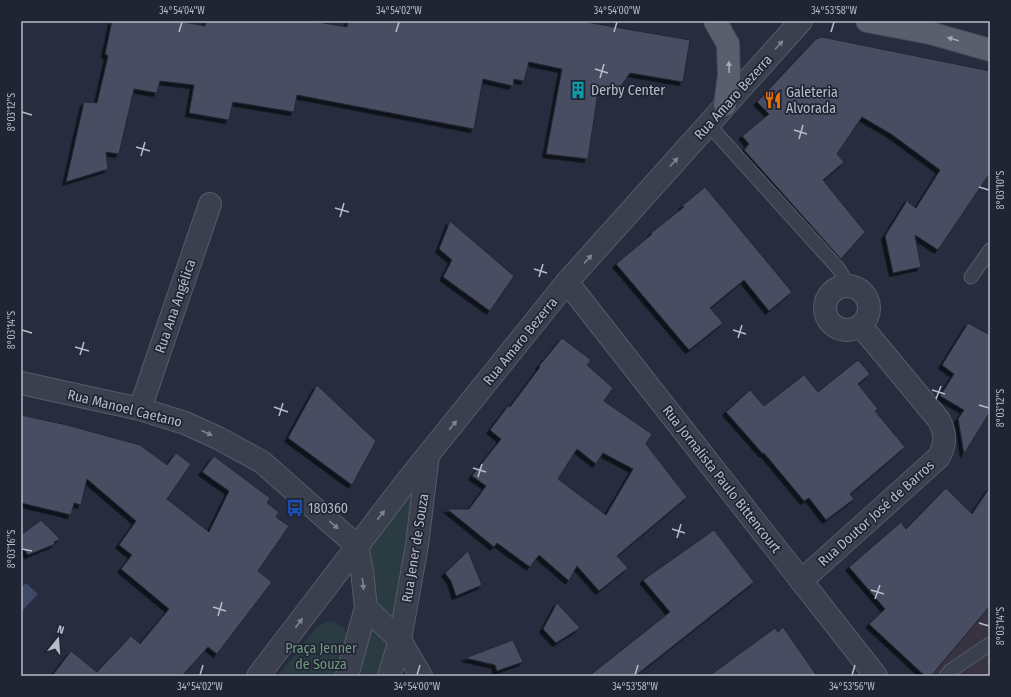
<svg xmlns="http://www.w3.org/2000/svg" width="1011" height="697" viewBox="0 0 1011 697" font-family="'Fira Sans Condensed',sans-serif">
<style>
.medical{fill:#373340}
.green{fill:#2a3b41}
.water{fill:#3f4866}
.building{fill:#494e62;stroke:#222736;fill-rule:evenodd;filter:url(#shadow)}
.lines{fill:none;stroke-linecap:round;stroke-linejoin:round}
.service-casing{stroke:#565b69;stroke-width:15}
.minor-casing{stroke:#565b69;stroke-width:24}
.tertiary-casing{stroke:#565b69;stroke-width:24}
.primary-casing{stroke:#454958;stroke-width:24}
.service{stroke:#3b404f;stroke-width:13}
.minor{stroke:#3b404f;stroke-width:22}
.tertiary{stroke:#3b404f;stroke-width:22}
.primary{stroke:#5a5f6e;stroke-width:22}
.oneway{fill:#a5a9b7}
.oneway2{fill:#808492}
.ticks{fill:none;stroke:#b8bbc9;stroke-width:1.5}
.labels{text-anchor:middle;stroke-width:3.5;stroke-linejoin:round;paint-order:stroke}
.poi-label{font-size:14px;fill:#b8bbc9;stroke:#202534;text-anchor:start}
.street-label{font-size:14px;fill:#b8bbc9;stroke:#202534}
.park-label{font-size:14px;fill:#719881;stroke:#202534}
.neatline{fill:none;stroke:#b8bbc9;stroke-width:1.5}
.ticks-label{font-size:10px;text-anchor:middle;fill:#b8bbc9}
</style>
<defs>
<filter id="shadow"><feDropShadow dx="-3.5" dy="3.5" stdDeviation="0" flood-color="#0009"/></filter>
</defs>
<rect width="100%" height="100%" fill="#272d3e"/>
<path class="medical" d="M 990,606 L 990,676 L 928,676 Z"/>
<path class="green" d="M 428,456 L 387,676 L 349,676 L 369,606 L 358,548 Z
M 333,621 L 344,628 L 347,635 L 336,676 L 278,676 L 316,628 L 326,622 Z"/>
<path class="water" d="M 26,583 L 38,594 L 21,612 L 21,588 Z"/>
<path class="building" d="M 112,21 L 179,21 L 205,26 L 206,21 L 312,21 L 347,27 L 348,21 L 580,21 L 690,40 L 683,82 L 630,73 L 619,89 L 598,92 L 588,159 L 546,154 L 562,69 L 529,62 L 524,81 L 514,79 L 513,86 L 483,79 L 474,129 L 297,95 L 294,112 L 233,102 L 229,120 L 189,113 L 194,85 L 160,81 L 157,93 L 134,89 L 119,154 L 106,152 L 108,169 L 66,182 L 84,102 L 97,103 L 108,56 L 105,54 Z
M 822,37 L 990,71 L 990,173 L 938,250 L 915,235 L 921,267 L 893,273 L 885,236 L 908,199 L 909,203 L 916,208 L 940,170 L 891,134 L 862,117 L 837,154 L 844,162 L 823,180 L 865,232 L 841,259 L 744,150 L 749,144 L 742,136 L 769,114 L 757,102 L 816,39 Z
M 705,187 L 792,292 L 769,311 L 744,280 L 710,308 L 723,323 L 689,350 L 616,264 L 652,234 L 651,233 L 684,207 L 682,206 Z
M 450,221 L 514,276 L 490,311 L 443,277 L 452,260 L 439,249 Z
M 968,323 L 990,335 L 990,412 L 964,454 L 958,419 L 964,410 L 940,396 L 954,374 L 942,365 Z
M 562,338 L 591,360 L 587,365 L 613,388 L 604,401 L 652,434 L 646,444 L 687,497 L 617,556 L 628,568 L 599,591 L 577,566 L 569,581 L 539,555 L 530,567 L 497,543 L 494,547 L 447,509 L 469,509 L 486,486 L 472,476 L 501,439 L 490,430 L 508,406 L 510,407 L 540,367 L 539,366 ZM 577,449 L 596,464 L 603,453 L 633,469 L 606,515 L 558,479 Z
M 858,360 L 870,374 L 858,384 L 878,409 L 875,411 L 905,447 L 850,494 L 854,499 L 826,520 L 809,498 L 804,501 L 764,453 L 763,454 L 726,412 L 750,390 L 764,406 L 804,375 L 818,392 Z
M 317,385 L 376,441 L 352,485 L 288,438 Z
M 21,415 L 67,425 L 140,445 L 167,465 L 176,453 L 191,464 L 167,499 L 209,532 L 229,491 L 202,472 L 214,456 L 270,498 L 267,503 L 279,512 L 276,517 L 289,526 L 258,571 L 272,582 L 217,654 L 208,647 L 182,676 L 52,676 L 71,651 L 97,672 L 131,636 L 140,644 L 169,609 L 121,569 L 132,555 L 119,545 L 136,521 L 87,479 L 81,505 L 74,503 L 71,515 L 21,503 Z
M 990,487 L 990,606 L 931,676 L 925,676 L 869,624 L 885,609 L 849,567 L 901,522 L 906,529 L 946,488 L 972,514 Z
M 41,520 L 60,539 L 54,542 L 55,544 L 28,555 L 21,546 L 21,535 Z
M 714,530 L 754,582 L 635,676 L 589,676 L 670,612 L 643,580 Z
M 468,551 L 482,585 L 456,596 L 451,581 L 445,573 Z
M 557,603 L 580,628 L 556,643 L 543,629 Z
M 783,627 L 817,676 L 709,676 L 775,628 L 778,632 Z
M 513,640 L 523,662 L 497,671 L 495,665 L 465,658 Z"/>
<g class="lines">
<g class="service-casing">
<path id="service" d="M 708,124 L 838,268 L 843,276 L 847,286
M 971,277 L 990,250
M 946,676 L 950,671 L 990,644"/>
</g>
<g class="minor-casing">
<path id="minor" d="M 567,282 L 876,676
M825 308a22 22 0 1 1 44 0a22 22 0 1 1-44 0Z
M 140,409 L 210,204
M 801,581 L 939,457 C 946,442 946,435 939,420 L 861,326
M 366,608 L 400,640 L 421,676"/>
</g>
<g class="tertiary-casing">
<path id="tertiary" d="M 21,383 L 140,409 L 185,423 L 218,438 L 262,462 L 357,546
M 258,676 L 407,481 L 567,282 L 801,21
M 347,676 L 366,608 L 362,571 L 357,546
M 389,676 L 400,640 L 417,545 L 428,455"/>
</g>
<g class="primary-casing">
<path id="primary" d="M 715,21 L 728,44 L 729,76 L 725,105
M 867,21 L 930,33 L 990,50"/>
</g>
<use href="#service" class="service"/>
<use href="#minor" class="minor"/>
<use href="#tertiary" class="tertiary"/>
<use href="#primary" class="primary"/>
</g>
<defs><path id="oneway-solid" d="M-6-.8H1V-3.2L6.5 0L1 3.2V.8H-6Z"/></defs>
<g class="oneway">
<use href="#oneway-solid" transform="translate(953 39) rotate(-164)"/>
<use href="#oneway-solid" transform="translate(729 67) rotate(-92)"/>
</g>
<g class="oneway2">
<use href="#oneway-solid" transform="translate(779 45) rotate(-48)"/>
<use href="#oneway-solid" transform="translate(674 162) rotate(-48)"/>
<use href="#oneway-solid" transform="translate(588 259) rotate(-48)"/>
<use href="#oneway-solid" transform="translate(453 425) rotate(-51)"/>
<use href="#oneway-solid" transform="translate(207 433) rotate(25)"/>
<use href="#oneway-solid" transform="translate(381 515) rotate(-52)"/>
<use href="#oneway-solid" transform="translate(334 525) rotate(41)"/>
<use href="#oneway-solid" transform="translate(363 584) rotate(84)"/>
<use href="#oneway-solid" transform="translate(299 623) rotate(-53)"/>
</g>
<path class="ticks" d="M 179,32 L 182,22M 396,32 L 399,22M 614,32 L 617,22M 831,32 L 834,22M 595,69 L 608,73M 600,78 L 604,64M 22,112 L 32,115M 794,130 L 807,134M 799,139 L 803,125M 136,147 L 150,151M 141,156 L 145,142M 979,187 L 989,190M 335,208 L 349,212M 340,217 L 344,203M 534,269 L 547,273M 539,277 L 543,264M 22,330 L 32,333M 733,330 L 746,334M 738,338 L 742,325M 75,347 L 89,351M 80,355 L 84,342M 932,390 L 945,394M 936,399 L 941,386M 979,405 L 989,408M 274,407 L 288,412M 279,416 L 283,403M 473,468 L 486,472M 478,477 L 482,464M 672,529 L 685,533M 677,538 L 681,524M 22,549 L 32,551M 871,590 L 884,594M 875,599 L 880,585M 213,607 L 226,611M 218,616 L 222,602M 979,623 L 989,626M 200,675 L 203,665M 417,675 L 420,665M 635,675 L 638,665M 852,675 L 855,665"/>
<defs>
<g id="building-bare" transform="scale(1.38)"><path d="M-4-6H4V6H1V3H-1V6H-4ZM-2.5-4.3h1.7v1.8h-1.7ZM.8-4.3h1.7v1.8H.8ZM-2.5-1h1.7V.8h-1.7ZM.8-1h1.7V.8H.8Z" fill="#0f9aa8" stroke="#202534" stroke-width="2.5" paint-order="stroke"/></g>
<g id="restaurant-bare" transform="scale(1.38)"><path d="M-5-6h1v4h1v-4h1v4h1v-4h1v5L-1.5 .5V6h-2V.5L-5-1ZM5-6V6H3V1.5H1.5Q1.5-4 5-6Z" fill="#e8710a" stroke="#202534" stroke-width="2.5" paint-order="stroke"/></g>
<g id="bus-bare" transform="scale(1.38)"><path d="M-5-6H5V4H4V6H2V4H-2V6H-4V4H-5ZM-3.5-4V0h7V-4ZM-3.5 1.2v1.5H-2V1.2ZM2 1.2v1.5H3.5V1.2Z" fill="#1a4fb4" stroke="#202534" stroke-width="2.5" paint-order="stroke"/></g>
</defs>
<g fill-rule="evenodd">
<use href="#building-bare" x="578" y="90"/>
<use href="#restaurant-bare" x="773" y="100"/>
<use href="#bus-bare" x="295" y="508"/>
</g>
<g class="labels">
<g class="poi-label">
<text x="591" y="95">Derby Center</text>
<text x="786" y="97">Galeteria<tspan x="786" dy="16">Alvorada</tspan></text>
<text x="308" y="513">180360</text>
</g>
<g class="street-label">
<text transform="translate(733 97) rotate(-48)" y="5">Rua Amaro Bezerra</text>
<text transform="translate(175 306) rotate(-71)" y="5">Rua Ana Angélica</text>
<text transform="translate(520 341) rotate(-51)" y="5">Rua Amaro Bezerra</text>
<text transform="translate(125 408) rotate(14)" y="5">Rua Manoel Caetano</text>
<text transform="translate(722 479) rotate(52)" y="5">Rua Jornalista Paulo Bittencourt</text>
<text transform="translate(876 513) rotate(-42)" y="5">Rua Doutor José de Barros</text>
<text transform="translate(415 548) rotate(-81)" y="5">Rua Jener de Souza</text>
</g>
<g class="park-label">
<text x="321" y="653">Praça Jenner<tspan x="321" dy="16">de Souza</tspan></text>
</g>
</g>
<rect width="1011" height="697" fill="none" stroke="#202534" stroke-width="44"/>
<g transform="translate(58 639) rotate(17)" stroke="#202534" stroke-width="3" paint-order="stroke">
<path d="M0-3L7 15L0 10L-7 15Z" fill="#b8bbc9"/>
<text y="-6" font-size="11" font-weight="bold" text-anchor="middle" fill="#b8bbc9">N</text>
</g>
<rect x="22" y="22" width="967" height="653" class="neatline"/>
<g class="ticks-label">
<text x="182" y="14">34°54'04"W</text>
<text x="399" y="14">34°54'02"W</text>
<text x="617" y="14">34°54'00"W</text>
<text x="834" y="14">34°53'58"W</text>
<text transform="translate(11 112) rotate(-90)" y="4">8°03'12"S</text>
<text transform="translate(1000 190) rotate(-90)" y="4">8°03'10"S</text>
<text transform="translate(11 330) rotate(-90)" y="4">8°03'14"S</text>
<text transform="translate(1000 408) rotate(-90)" y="4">8°03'12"S</text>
<text transform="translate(11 549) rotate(-90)" y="4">8°03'16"S</text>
<text transform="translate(1000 626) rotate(-90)" y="4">8°03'14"S</text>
<text x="200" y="690">34°54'02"W</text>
<text x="417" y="690">34°54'00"W</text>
<text x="635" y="690">34°53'58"W</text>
<text x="852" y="690">34°53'56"W</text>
</g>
</svg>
